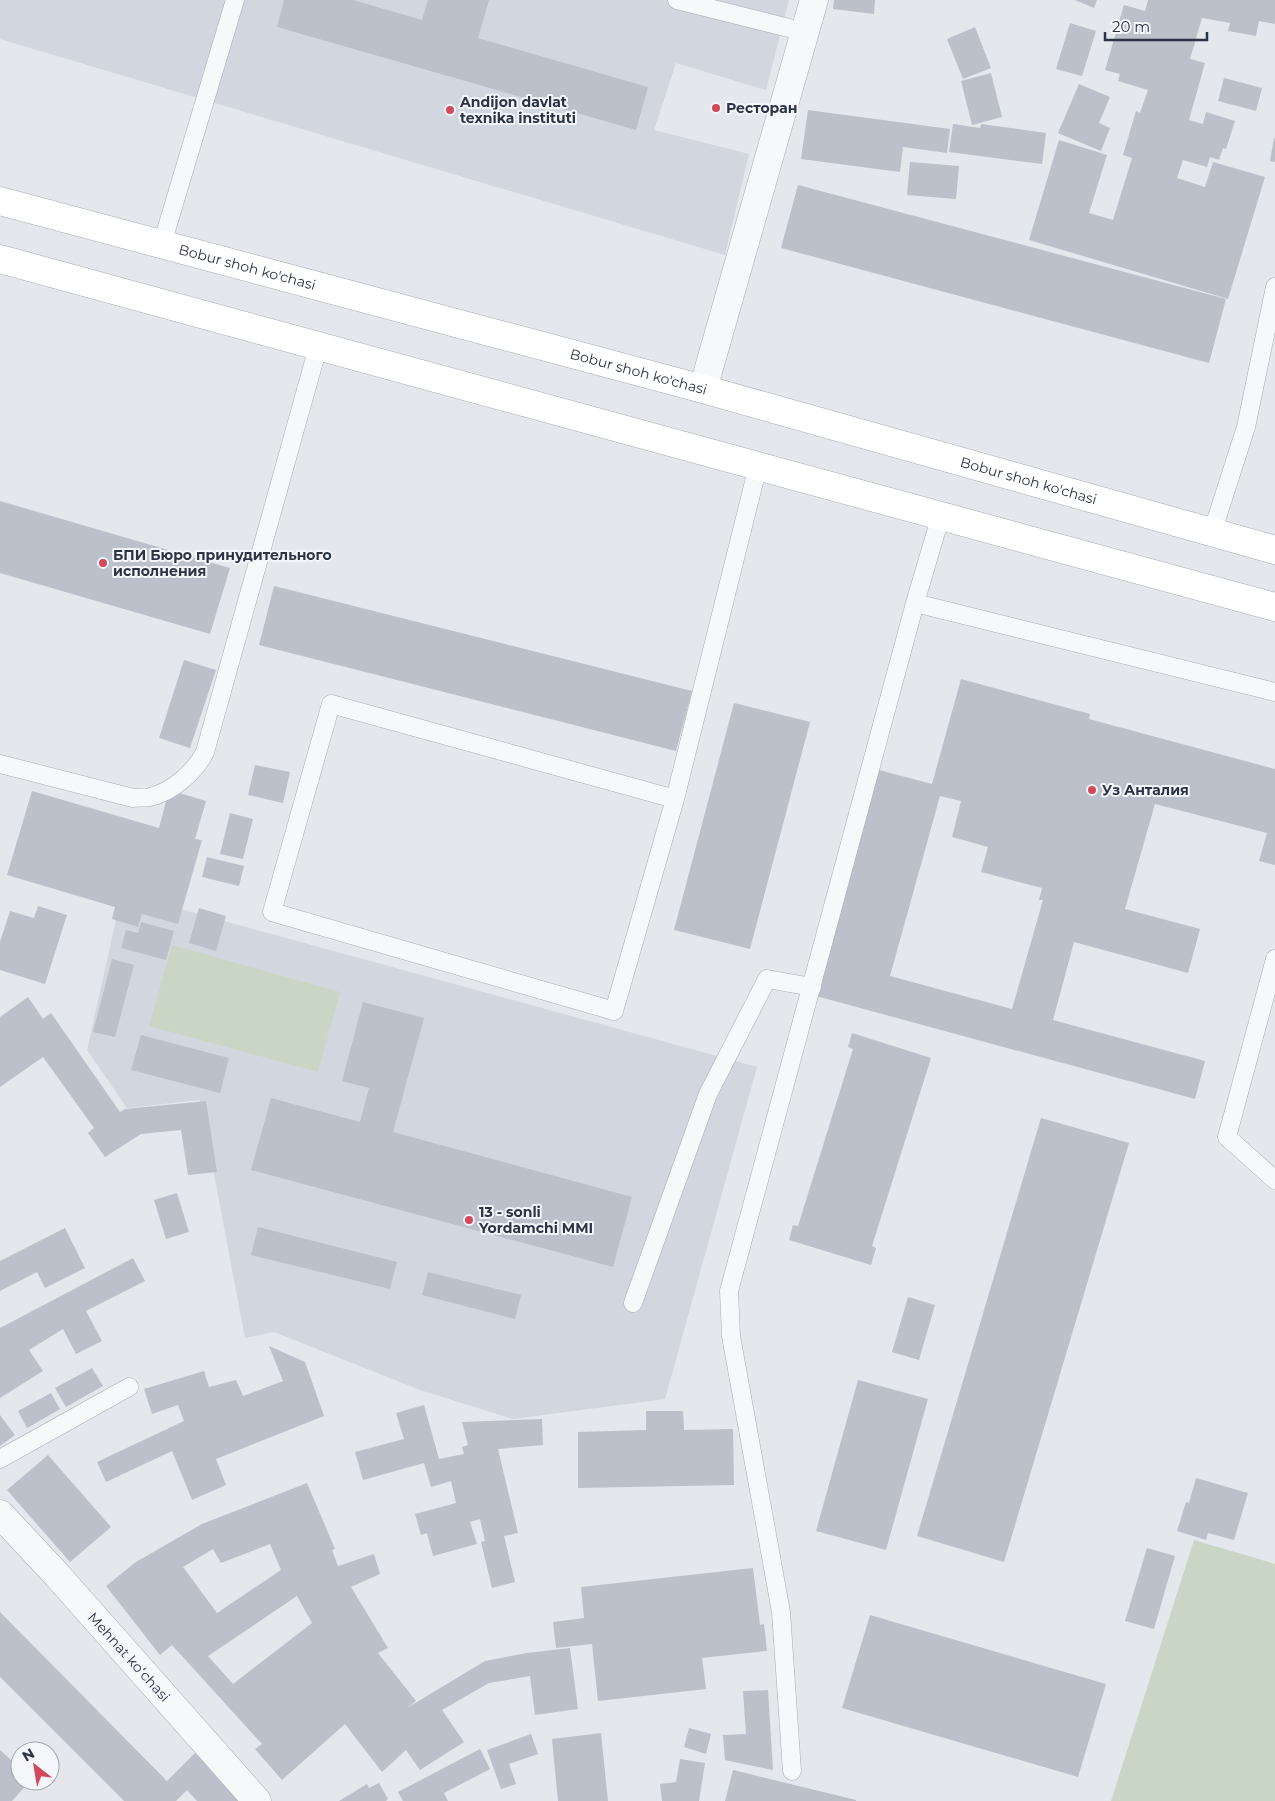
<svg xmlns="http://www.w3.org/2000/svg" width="1275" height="1801" viewBox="0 0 1275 1801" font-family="Montserrat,sans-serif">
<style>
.built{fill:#d2d6de}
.green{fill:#c9d6c5}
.building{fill:#bbc0ca;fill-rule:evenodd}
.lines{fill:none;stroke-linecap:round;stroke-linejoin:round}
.service-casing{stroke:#a9aeb7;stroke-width:19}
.minor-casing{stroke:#a9aeb7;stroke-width:29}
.primary-casing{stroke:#a3abb8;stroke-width:29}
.service{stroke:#f7f8fa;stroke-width:18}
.minor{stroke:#f7f8fa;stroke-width:28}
.primary{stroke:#fff;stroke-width:28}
.poi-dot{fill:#d1495b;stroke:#f4f6f9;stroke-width:2}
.labels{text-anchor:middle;stroke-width:4;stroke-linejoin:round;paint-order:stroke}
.poi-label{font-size:14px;font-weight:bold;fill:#2b3445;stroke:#f4f6f9;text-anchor:start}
.street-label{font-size:14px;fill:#2b3445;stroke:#f4f6f9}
</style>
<rect width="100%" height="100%" fill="#e4e7ec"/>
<path class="built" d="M 0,0 L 789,0 L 766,90 L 676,63 L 654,130 L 749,154 L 725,255 L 0,39 Z
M 122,893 L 757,1067 L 665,1399 L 513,1419 L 420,1390 L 274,1332 L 245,1338 L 200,1100 L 127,1108 L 87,1050 Z"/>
<path class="green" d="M 172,945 L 340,992 L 318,1072 L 149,1026 Z
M 1194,1540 L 1275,1564 L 1275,1801 L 1111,1801 Z"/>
<path class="building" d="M 284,0 L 353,0 L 422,20 L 428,0 L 489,0 L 478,38 L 648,87 L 636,130 L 277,27 Z
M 834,0 L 875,0 L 874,14 L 833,9 Z
M 1075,0 L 1097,0 L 1094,8 Z
M 1148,0 L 1275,0 L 1275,24 L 1259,21 L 1256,36 L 1228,31 L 1230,23 L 1202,18 L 1190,59 L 1205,63 L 1189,120 L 1203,124 L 1206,112 L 1235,121 L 1226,149 L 1223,148 L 1219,160 L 1210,157 L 1207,167 L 1183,160 L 1177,178 L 1205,187 L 1213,162 L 1265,177 L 1228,299 L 1029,240 L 1059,140 L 1107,155 L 1089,213 L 1113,220 L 1132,158 L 1123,155 L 1136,111 L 1140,113 L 1148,90 L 1118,81 L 1120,74 L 1105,70 L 1124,5 L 1145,11 Z
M 1070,23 L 1096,31 L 1082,76 L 1056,69 Z
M 975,27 L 991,68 L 963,79 L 947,39 Z
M 991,73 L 1002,117 L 972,125 L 961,81 Z
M 1224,78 L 1262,88 L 1256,111 L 1218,101 Z
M 1079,84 L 1110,97 L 1099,123 L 1110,128 L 1101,151 L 1058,133 Z
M 808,110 L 950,129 L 947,153 L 903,147 L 900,172 L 801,159 Z
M 953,124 L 980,128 L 981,124 L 1046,133 L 1042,164 L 949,152 Z
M 1274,138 L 1275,139 L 1275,162 L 1270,161 Z
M 910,162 L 959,166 L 956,199 L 907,195 Z
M 798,185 L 1226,299 L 1209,363 L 781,248 Z
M 0,501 L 230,568 L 210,634 L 0,573 Z
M 274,586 L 692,691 L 676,751 L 259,645 Z
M 184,660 L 216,670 L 190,748 L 159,738 Z
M 961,679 L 1090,714 L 1089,719 L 1275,769 L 1275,865 L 1259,861 L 1267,833 L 1155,804 L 1125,909 L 1200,929 L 1188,973 L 1074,942 L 1053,1020 L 1205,1061 L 1195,1099 L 816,996 L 879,770 L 932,784 ZM 940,796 L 961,801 L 952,837 L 988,847 L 981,872 L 1042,888 L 1039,900 L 1043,900 L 1012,1009 L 890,976 Z
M 734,703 L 810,722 L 750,949 L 674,930 Z
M 255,765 L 290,772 L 283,803 L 248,795 Z
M 169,790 L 206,801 L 195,839 L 202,840 L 178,924 L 142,914 L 138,927 L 112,919 L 115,907 L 7,875 L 32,791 L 159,828 Z
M 230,813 L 253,819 L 243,859 L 220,854 Z
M 207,857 L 244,866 L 239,886 L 202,877 Z
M 38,906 L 67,915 L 45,984 L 0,970 L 0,942 L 10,911 L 34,918 Z
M 199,908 L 226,916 L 216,951 L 189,943 Z
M 141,922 L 174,931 L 166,960 L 121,948 L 126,930 L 138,933 Z
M 112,959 L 134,965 L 115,1037 L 93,1032 Z
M 28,997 L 43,1019 L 51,1013 L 120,1112 L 125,1109 L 206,1101 L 217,1172 L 188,1175 L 181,1130 L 141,1134 L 105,1157 L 88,1133 L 94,1128 L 43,1057 L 0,1087 L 0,1017 Z
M 363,1002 L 424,1018 L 393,1132 L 632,1197 L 613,1267 L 251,1170 L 271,1098 L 360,1122 L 369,1088 L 342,1081 Z
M 852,1033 L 931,1058 L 872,1246 L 876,1248 L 871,1265 L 789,1240 L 793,1225 L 798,1226 L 853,1049 L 848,1047 Z
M 141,1035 L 229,1058 L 220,1093 L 131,1070 Z
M 1041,1118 L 1129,1143 L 1004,1562 L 917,1536 Z
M 177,1193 L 189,1232 L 166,1239 L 154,1200 Z
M 258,1227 L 397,1262 L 390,1289 L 251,1255 Z
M 65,1228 L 85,1268 L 45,1288 L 37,1272 L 0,1291 L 0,1261 Z
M 133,1258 L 145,1281 L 86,1311 L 102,1341 L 76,1354 L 63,1329 L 29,1350 L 43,1371 L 0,1398 L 0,1328 Z
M 428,1272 L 521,1295 L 515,1319 L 422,1295 Z
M 908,1297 L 935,1305 L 919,1360 L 892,1352 Z
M 269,1346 L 305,1362 L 324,1416 L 216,1459 L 226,1485 L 192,1500 L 172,1451 L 106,1482 L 97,1462 L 184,1421 L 178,1405 L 152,1414 L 144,1389 L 204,1371 L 209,1387 L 236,1380 L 243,1396 L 283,1381 Z
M 92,1368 L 103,1386 L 66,1407 L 55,1388 Z
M 858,1380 L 928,1399 L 886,1550 L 816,1531 Z
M 51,1393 L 60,1409 L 27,1428 L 18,1411 Z
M 424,1405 L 439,1459 L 464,1454 L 462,1447 L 468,1445 L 462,1422 L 542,1419 L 543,1445 L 498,1449 L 518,1533 L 504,1536 L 515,1582 L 492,1588 L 481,1542 L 485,1541 L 480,1519 L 470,1522 L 477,1544 L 433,1556 L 427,1533 L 421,1535 L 415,1514 L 456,1503 L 451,1481 L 431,1487 L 424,1463 L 363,1480 L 355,1452 L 404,1439 L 396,1413 Z
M 646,1411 L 683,1411 L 684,1430 L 733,1429 L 734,1485 L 578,1488 L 578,1432 L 646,1430 Z
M 0,1415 L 15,1435 L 0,1446 Z
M 48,1455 L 111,1527 L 70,1562 L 7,1490 Z
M 1196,1478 L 1248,1493 L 1234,1540 L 1208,1533 L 1206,1540 L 1177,1531 L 1186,1502 L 1189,1503 Z
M 307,1483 L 335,1549 L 332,1550 L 338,1566 L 374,1554 L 380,1574 L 351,1587 L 388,1648 L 378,1653 L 416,1701 L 407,1708 L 485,1661 L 527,1653 L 570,1648 L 578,1709 L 535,1715 L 530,1676 L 489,1683 L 442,1710 L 464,1742 L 420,1770 L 406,1750 L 382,1772 L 345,1724 L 282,1780 L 255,1749 L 262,1744 L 172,1645 L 160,1655 L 106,1586 L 136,1562 L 202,1524 ZM 270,1544 L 281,1570 L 217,1613 L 183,1567 L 213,1549 L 221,1563 ZM 297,1596 L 312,1623 L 233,1684 L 208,1656 Z
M 1147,1548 L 1175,1556 L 1154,1629 L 1125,1621 Z
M 753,1568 L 760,1625 L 764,1624 L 767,1651 L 702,1658 L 706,1689 L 598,1701 L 592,1644 L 556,1648 L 553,1622 L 584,1618 L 581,1587 Z
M 0,1612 L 167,1781 L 196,1752 L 244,1801 L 197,1801 L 187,1790 L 176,1801 L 124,1801 L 0,1677 Z
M 870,1615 L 1106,1684 L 1078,1777 L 842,1708 Z
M 768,1690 L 773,1770 L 725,1760 L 723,1735 L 746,1734 L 743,1691 Z
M 689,1728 L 711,1734 L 706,1754 L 684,1747 Z
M 601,1733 L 608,1801 L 558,1801 L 552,1739 Z
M 531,1734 L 538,1754 L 509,1764 L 516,1784 L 501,1789 L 487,1750 Z
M 480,1749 L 490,1769 L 444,1793 L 448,1801 L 403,1801 L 398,1792 Z
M 0,1750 L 20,1768 L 20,1781 L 30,1781 L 12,1801 L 0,1801 Z
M 680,1759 L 705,1763 L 699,1801 L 662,1801 L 660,1784 L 676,1782 Z
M 733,1770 L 856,1800 L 856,1801 L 725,1801 Z
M 379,1783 L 388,1799 L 386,1801 L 339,1801 L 367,1784 L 369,1788 Z"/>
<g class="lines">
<g class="service-casing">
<path id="service" d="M 677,0 L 805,32
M 162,244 L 235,0
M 1212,533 L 1246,427 L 1275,287
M 915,603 L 1275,692
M 331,704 L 675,799 L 614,1011 L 272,912 Z
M 0,764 L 133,798 C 138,797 145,798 150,797 C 172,792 195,772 205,752 L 318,347
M 675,799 L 758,466
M 1275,959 L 1227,1137 L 1275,1180
M 633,1303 L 708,1094 L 767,979 L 812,987
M 0,1459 L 129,1387
M 792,1771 L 781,1612 L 731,1336 L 729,1291 L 915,603 L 941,515"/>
</g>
<g class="minor-casing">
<path id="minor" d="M 703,389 L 814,0
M 0,1514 L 57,1575 L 257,1801"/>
</g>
<g class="primary-casing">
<g id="primary">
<path id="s1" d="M 0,201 L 703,389 L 1275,550"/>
<path d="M 0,259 C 425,377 850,490 1275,607"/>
</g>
</g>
<use href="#service" class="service"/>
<use href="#minor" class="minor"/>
<use href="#primary" class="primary"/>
</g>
<g class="poi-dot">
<circle cx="716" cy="108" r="5"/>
<circle cx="450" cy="110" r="5"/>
<circle cx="103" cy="563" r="5"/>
<circle cx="1092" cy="790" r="5"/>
<circle cx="469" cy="1220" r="5"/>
</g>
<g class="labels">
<g class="poi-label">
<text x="460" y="107">Andijon davlat<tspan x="460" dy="16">texnika instituti</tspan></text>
<text x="726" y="113">Ресторан</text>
<text x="113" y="560">БПИ Бюро принудительного<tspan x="113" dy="16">исполнения</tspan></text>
<text x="1102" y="795">Уз Анталия</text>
<text x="479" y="1217">13 - sonli<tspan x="479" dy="16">Yordamchi MMI</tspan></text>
</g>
<g class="street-label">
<text dy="5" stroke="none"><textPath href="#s1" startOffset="256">Bobur shoh ko'chasi</textPath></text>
<text dy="5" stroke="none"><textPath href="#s1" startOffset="661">Bobur shoh ko'chasi</textPath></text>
<text dy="5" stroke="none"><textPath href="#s1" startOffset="1066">Bobur shoh ko'chasi</textPath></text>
<text transform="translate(129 1657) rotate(48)" y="5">Mehnat koʻchasi</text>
</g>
</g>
<g transform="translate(35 1766) rotate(329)"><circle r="24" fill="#f4f6f9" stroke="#a4a8b1"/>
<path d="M0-4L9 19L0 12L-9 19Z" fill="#d1495b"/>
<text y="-8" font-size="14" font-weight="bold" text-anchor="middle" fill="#2b3445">N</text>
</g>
<path d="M1105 32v8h102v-8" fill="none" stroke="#2b3445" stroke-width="2.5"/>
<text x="1112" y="32" font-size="15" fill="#2b3445" stroke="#f4f6f9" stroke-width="4" paint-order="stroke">20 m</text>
</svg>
